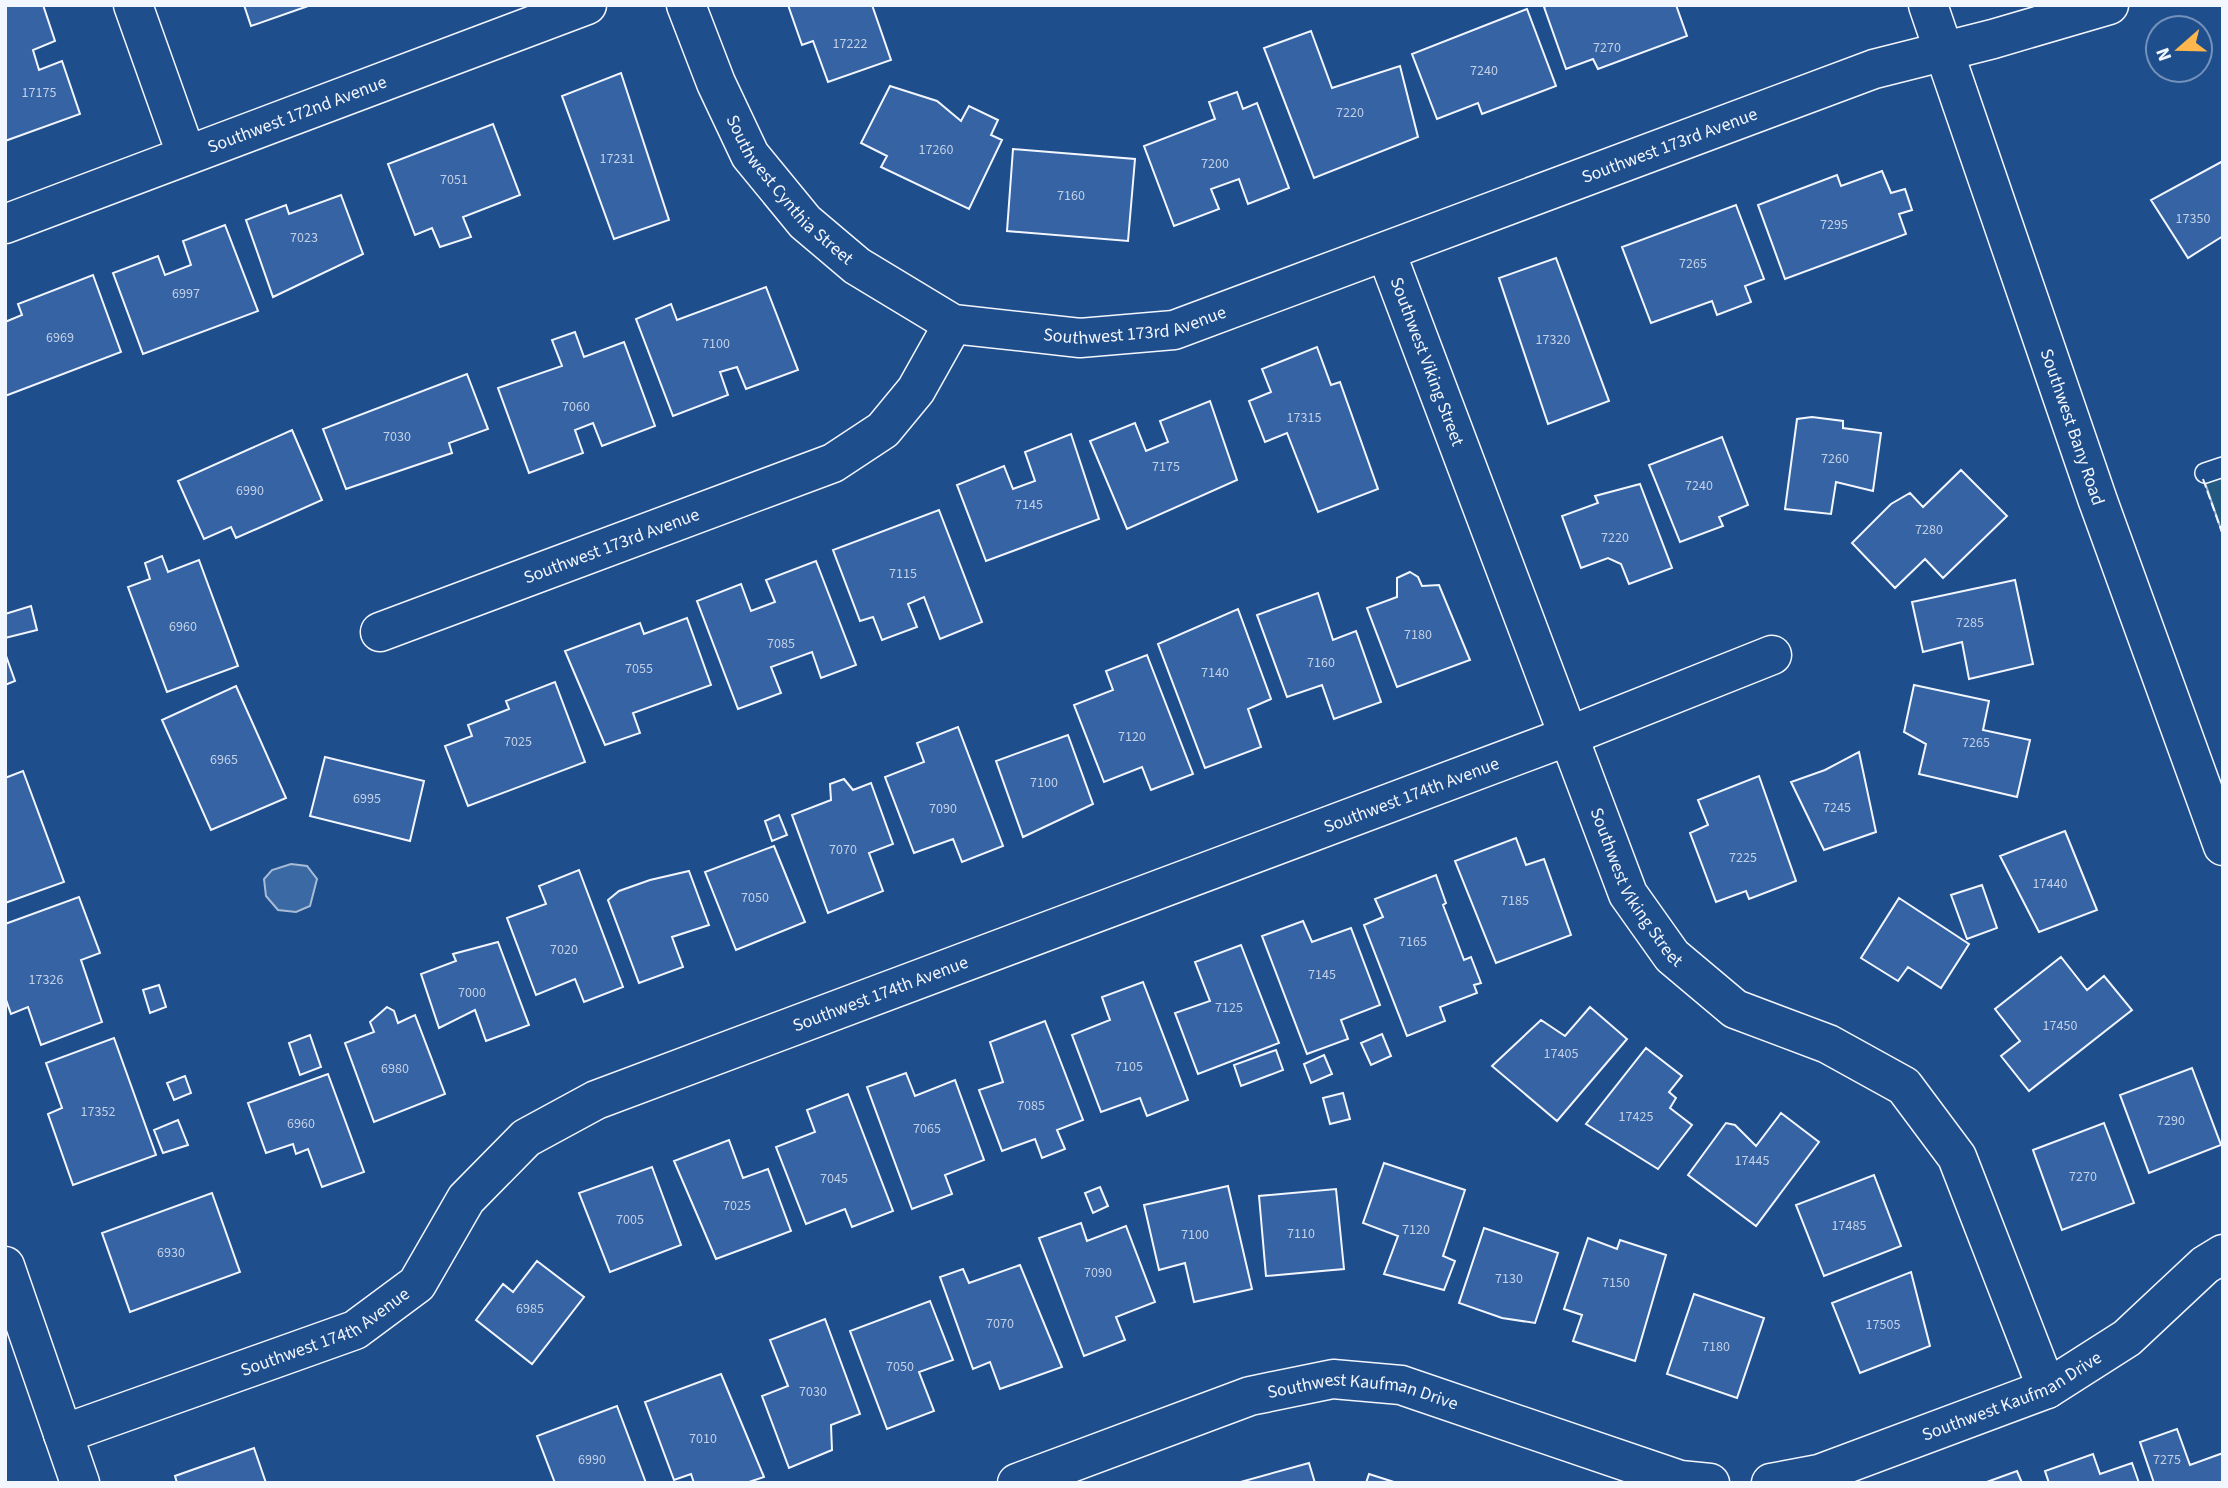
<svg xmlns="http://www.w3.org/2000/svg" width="2228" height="1488" viewBox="0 0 2228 1488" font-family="'Source Sans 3',sans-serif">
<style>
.green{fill:#245a82;stroke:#a8bbd7;stroke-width:2}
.water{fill:#3b69a3;stroke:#a8bbd7;stroke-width:2}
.building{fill:#3563a3;stroke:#f2f6ff;stroke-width:2}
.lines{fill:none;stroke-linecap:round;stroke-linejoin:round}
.service-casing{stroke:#f2f6ff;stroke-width:22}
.minor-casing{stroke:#f2f6ff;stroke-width:41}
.tertiary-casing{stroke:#f2f6ff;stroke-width:41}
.service{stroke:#1f4e8c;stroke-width:19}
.minor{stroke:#1f4e8c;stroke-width:38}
.tertiary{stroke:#1f4e8c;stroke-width:38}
.fence{stroke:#f2f6ff;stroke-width:2;stroke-dasharray:9 3.5;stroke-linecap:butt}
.labels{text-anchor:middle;stroke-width:5;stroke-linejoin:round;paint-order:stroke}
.number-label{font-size:14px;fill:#c3d1e8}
.street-label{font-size:18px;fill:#f2f6ff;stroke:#1f4e8c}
</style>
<rect width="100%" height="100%" fill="#1f4e8c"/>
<path class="green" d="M 2223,466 L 2223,535 L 2202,474 Z"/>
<path class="water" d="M 291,864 L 307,866 L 317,879 L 310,906 L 296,912 L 278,910 L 266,896 L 264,879 L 272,870 Z"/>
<path class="building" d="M 5,5 L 43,5 L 55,41 L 33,50 L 39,70 L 62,61 L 80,114 L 5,141 Z
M 244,5 L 311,5 L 251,26 Z
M 788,5 L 872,5 L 891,60 L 828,82 L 813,41 L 802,45 Z
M 1548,5 L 1676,5 L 1687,36 L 1598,69 L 1593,59 L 1566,69 L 1544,7 Z
M 1527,9 L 1556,86 L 1482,114 L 1478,103 L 1437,119 L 1412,54 Z
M 1311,31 L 1332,88 L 1400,66 L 1418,137 L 1314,178 L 1264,48 Z
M 621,73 L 669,220 L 614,239 L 562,96 Z
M 890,86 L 937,101 L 961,121 L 969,106 L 998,120 L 991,135 L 1002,140 L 969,209 L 881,167 L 887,156 L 861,143 Z
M 1237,92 L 1243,109 L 1257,103 L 1289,188 L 1248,204 L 1239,179 L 1211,189 L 1219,209 L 1174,226 L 1144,146 L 1215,119 L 1209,102 Z
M 493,124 L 520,195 L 463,217 L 471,237 L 440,247 L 432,228 L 415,235 L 388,164 Z
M 1013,149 L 1135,159 L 1128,241 L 1007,231 Z
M 2223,161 L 2223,236 L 2188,258 L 2151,200 Z
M 1882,171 L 1891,193 L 1905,189 L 1912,210 L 1899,214 L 1906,234 L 1785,279 L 1758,205 L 1837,175 L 1841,186 Z
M 341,195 L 363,254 L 273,297 L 246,220 L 286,205 L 289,214 Z
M 1736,205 L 1764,279 L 1745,286 L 1751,302 L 1717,315 L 1712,301 L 1651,323 L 1622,247 Z
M 225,225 L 258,311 L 143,354 L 113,273 L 158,256 L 165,275 L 191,265 L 183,241 Z
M 1556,258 L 1609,401 L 1548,424 L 1499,278 Z
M 93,275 L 121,352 L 5,396 L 5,322 L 22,315 L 18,304 Z
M 766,287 L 798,370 L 746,389 L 737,367 L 720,372 L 728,395 L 673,416 L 636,319 L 671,304 L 677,320 Z
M 575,332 L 584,357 L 624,342 L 655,426 L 602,446 L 593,423 L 575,430 L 583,453 L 529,473 L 498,388 L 562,366 L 552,340 Z
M 1317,347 L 1331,385 L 1340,382 L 1378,489 L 1318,512 L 1287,433 L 1265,442 L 1249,401 L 1271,392 L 1262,369 Z
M 467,374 L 488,429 L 449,443 L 452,453 L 346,489 L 323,429 Z
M 1210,401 L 1237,480 L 1127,529 L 1090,441 L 1135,423 L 1146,451 L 1168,442 L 1160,421 Z
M 1812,417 L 1843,421 L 1843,428 L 1881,433 L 1873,491 L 1836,482 L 1831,514 L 1785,509 L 1797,419 Z
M 292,430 L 322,500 L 236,538 L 231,527 L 204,539 L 178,481 Z
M 1071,434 L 1099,519 L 986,561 L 957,485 L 1004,466 L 1013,489 L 1035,481 L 1025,452 Z
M 1722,437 L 1748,505 L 1719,517 L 1723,526 L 1680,542 L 1649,465 Z
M 1961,470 L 2007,516 L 1943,578 L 1925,559 L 1895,588 L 1852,543 L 1891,504 L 1910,493 L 1923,507 Z
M 1640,484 L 1672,568 L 1629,584 L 1621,564 L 1608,558 L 1581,568 L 1562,516 L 1598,503 L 1595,496 Z
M 939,510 L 982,622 L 940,639 L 924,597 L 908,604 L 917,627 L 882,640 L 873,617 L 860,621 L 833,550 Z
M 162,556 L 168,572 L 199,560 L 238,666 L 167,692 L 128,587 L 150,579 L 145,563 Z
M 816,561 L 856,665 L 821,678 L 812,652 L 771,667 L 781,693 L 738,709 L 697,601 L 741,584 L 751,611 L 775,602 L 766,580 Z
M 1410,572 L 1418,577 L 1422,586 L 1439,585 L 1470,660 L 1397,687 L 1367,608 L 1397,597 L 1397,578 Z
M 2015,580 L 2033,664 L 1969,679 L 1962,642 L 1923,652 L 1912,602 Z
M 1318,593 L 1333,640 L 1356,631 L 1381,702 L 1334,719 L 1322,685 L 1287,697 L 1257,615 Z
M 31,606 L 37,630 L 5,638 L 5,614 Z
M 1238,609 L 1271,699 L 1248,709 L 1261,747 L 1205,768 L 1158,644 Z
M 687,618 L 711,685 L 633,713 L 640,733 L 605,745 L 565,651 L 640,623 L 644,634 Z
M 5,653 L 15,681 L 5,685 Z
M 1147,655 L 1193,774 L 1151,790 L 1142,767 L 1104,782 L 1074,705 L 1113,690 L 1106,671 Z
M 555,682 L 585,762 L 468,806 L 445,746 L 472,736 L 468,725 L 509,709 L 506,701 Z
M 1914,685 L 1989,701 L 1983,730 L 2030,740 L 2017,797 L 1919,774 L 1926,744 L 1904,732 Z
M 236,686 L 286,798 L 211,830 L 162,720 Z
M 958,727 L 1003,846 L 962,862 L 953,839 L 914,853 L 885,777 L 924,762 L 917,743 Z
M 1068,735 L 1093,804 L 1023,837 L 996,761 Z
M 1859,752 L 1876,832 L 1824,850 L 1791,782 L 1825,770 Z
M 325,757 L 424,781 L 410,841 L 310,816 Z
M 23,771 L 64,882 L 5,903 L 5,778 Z
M 1759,776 L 1796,881 L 1749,899 L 1746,891 L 1716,902 L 1690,833 L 1708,825 L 1698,800 Z
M 844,779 L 853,790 L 871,783 L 893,844 L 869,853 L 883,891 L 828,913 L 792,815 L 831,800 L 830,784 Z
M 779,815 L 787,835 L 772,841 L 765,821 Z
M 2065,831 L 2097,910 L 2039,932 L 2000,856 Z
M 1516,838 L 1526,865 L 1544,859 L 1571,935 L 1496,963 L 1455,861 Z
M 774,846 L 805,922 L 736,950 L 705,872 Z
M 579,870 L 623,987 L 584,1002 L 575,979 L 536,995 L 507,918 L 546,904 L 539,886 Z
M 689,871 L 709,925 L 672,937 L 683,967 L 639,983 L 608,900 L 619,891 L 650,880 Z
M 1436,875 L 1446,903 L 1443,905 L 1464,960 L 1471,957 L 1481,983 L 1474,985 L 1477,993 L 1440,1007 L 1445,1021 L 1407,1036 L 1364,925 L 1383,917 L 1375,899 Z
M 1982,885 L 1997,928 L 1967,939 L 1951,895 Z
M 79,897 L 100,953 L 81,960 L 102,1022 L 41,1045 L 28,1007 L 11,1014 L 5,997 L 5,924 Z
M 1899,898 L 1969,944 L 1941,988 L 1908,967 L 1898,981 L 1861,958 Z
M 1303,921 L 1312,942 L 1351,928 L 1380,1005 L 1341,1020 L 1348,1039 L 1307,1054 L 1262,936 Z
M 498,942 L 529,1025 L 486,1041 L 475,1010 L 439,1028 L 421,974 L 456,961 L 453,954 Z
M 1241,945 L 1279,1043 L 1198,1074 L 1175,1013 L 1210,1001 L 1195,962 Z
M 2061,957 L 2087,990 L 2104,976 L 2132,1010 L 2029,1091 L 2001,1056 L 2020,1041 L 1995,1009 Z
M 1143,982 L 1188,1100 L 1147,1116 L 1140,1098 L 1101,1112 L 1072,1035 L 1110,1020 L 1102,997 Z
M 159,985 L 166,1007 L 150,1013 L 143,990 Z
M 387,1007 L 394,1011 L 398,1023 L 415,1015 L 445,1094 L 374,1122 L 345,1043 L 374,1032 L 370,1022 Z
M 1590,1007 L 1627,1039 L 1557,1121 L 1492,1066 L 1541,1020 L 1565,1036 Z
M 1045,1021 L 1083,1120 L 1057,1130 L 1065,1149 L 1042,1158 L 1035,1139 L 1002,1151 L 979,1090 L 1003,1082 L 990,1042 Z
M 1382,1034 L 1391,1056 L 1371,1065 L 1361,1043 Z
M 310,1035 L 321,1067 L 300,1075 L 289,1043 Z
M 114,1038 L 156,1155 L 73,1185 L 48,1114 L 62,1108 L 46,1063 Z
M 1646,1048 L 1682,1076 L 1669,1092 L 1676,1098 L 1670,1108 L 1692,1125 L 1658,1169 L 1586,1124 Z
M 1276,1050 L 1283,1070 L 1241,1086 L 1234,1065 Z
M 1324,1055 L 1332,1074 L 1311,1083 L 1304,1064 Z
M 2192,1068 L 2221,1145 L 2149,1173 L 2120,1095 Z
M 906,1073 L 915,1096 L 955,1080 L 984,1160 L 945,1175 L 952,1194 L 912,1209 L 867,1087 Z
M 328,1074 L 364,1172 L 322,1187 L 308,1149 L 296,1154 L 293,1144 L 266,1153 L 248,1103 Z
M 185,1076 L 191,1093 L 174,1100 L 167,1083 Z
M 1343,1093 L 1350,1119 L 1330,1124 L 1323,1098 Z
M 848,1094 L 893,1211 L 852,1227 L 845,1209 L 806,1224 L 776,1147 L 815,1132 L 807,1110 Z
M 1781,1113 L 1819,1142 L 1756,1226 L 1688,1175 L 1726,1123 L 1735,1125 L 1756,1146 Z
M 178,1120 L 188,1145 L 163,1153 L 154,1130 Z
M 2104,1123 L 2134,1203 L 2062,1230 L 2033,1150 Z
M 729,1140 L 743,1178 L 768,1169 L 791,1231 L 716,1259 L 674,1161 Z
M 1384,1163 L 1465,1190 L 1443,1256 L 1455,1261 L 1444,1290 L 1384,1274 L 1398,1236 L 1363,1223 Z
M 652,1167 L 681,1245 L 610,1272 L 579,1193 Z
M 1874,1175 L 1901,1246 L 1824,1276 L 1796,1205 Z
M 1228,1186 L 1252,1289 L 1194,1302 L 1185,1263 L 1159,1270 L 1144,1205 Z
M 1100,1187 L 1108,1206 L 1093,1213 L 1085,1193 Z
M 1336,1189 L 1344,1269 L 1266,1276 L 1259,1196 Z
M 212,1193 L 240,1272 L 130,1312 L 102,1233 Z
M 1081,1223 L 1087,1241 L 1126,1226 L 1155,1302 L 1116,1317 L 1125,1340 L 1084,1356 L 1039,1238 Z
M 1484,1228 L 1558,1253 L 1535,1323 L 1502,1318 L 1459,1303 Z
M 1588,1238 L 1617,1249 L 1620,1240 L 1666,1255 L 1635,1361 L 1573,1341 L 1582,1315 L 1564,1309 Z
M 537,1261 L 584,1297 L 532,1364 L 476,1320 L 503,1284 L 513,1292 Z
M 1020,1265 L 1062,1367 L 1000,1389 L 990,1362 L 973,1369 L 940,1277 L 963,1269 L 969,1283 Z
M 1911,1272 L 1930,1346 L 1860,1373 L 1832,1303 Z
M 1694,1294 L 1764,1318 L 1737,1398 L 1667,1374 Z
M 930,1301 L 953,1360 L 919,1372 L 934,1411 L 887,1429 L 850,1331 Z
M 825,1319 L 860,1414 L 831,1425 L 832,1450 L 789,1468 L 762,1396 L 788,1386 L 770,1340 Z
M 721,1374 L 764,1477 L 746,1483 L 694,1483 L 691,1474 L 674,1480 L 645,1402 Z
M 617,1406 L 646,1483 L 555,1483 L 537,1436 Z
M 2177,1429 L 2190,1465 L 2223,1453 L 2223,1483 L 2154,1483 L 2140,1442 Z
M 254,1448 L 266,1483 L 177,1483 L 175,1476 Z
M 2093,1454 L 2100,1474 L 2132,1463 L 2139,1483 L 2049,1483 L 2045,1471 Z
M 1309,1463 L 1315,1483 L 1237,1483 Z
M 2017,1471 L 2022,1483 L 1984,1483 Z
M 1369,1474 L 1397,1483 L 1366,1483 Z"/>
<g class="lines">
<g class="service-casing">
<path id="service" d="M 2205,473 L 2223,467"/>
</g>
<g class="minor-casing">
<g id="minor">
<path d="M 133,5 L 186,154"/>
<path id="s1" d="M 686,5 L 716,83 L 750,155 L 805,222 L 857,266 L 953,324 L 1080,338 L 1174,330 L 1874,69 L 1993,39 L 2109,5"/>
<path id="s2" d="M 5,224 L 587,5"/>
<path id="s3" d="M 1386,252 L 1628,894 L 1672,956 L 1735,1009 L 1828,1044 L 1904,1086 L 1957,1157 L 2047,1389"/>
<path id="s4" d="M 380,632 L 833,463 L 883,430 L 916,390 L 953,324"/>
<path d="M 5,1266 L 80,1483"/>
<path id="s5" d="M 63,1434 L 355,1330 L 417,1284 L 466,1199 L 526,1138 L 596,1100 L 1566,737 L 1772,655"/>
<path id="s6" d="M 1017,1483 L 1250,1396 L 1333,1379 L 1401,1385 L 1680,1480 L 1710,1483"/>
<path id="s7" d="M 1771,1483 L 1819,1474 L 2047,1389 L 2127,1338 L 2205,1265 L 2223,1254"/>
</g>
</g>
<g class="tertiary-casing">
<g id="tertiary">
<path id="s8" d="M 1928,5 L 2098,501 L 2223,846"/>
</g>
</g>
<use href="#service" class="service"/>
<use href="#minor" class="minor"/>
<use href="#tertiary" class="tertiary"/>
<path class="fence" d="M 2203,479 L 2223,535"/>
</g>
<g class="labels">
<g class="number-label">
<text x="850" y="48">17222</text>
<text x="1607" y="52">7270</text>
<text x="1484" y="75">7240</text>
<text x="39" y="97">17175</text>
<text x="1350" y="117">7220</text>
<text x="936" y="154">17260</text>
<text x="617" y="163">17231</text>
<text x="1215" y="168">7200</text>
<text x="454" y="184">7051</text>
<text x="1071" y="200">7160</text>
<text x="2193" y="223">17350</text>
<text x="1834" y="229">7295</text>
<text x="304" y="242">7023</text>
<text x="1693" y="268">7265</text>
<text x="186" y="298">6997</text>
<text x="60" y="342">6969</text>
<text x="1553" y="344">17320</text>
<text x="716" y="348">7100</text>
<text x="576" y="411">7060</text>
<text x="1304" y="422">17315</text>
<text x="397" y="441">7030</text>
<text x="1835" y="463">7260</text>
<text x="1166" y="471">7175</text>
<text x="1699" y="490">7240</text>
<text x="250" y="495">6990</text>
<text x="1029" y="509">7145</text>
<text x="1929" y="534">7280</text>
<text x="1615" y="542">7220</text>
<text x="903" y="578">7115</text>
<text x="1970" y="627">7285</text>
<text x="183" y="631">6960</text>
<text x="1418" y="639">7180</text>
<text x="781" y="648">7085</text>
<text x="1321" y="667">7160</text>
<text x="639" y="673">7055</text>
<text x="1215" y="677">7140</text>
<text x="1132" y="741">7120</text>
<text x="518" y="746">7025</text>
<text x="1976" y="747">7265</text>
<text x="224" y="764">6965</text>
<text x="1044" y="787">7100</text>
<text x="367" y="803">6995</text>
<text x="1837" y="812">7245</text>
<text x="943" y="813">7090</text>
<text x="843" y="854">7070</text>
<text x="1743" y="862">7225</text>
<text x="2050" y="888">17440</text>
<text x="755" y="902">7050</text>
<text x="1515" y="905">7185</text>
<text x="1413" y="946">7165</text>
<text x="564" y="954">7020</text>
<text x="1322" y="979">7145</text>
<text x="46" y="984">17326</text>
<text x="472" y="997">7000</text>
<text x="1229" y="1012">7125</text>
<text x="2060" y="1030">17450</text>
<text x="1561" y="1058">17405</text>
<text x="1129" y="1071">7105</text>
<text x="395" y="1073">6980</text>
<text x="1031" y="1110">7085</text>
<text x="98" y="1116">17352</text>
<text x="1636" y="1121">17425</text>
<text x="2171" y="1125">7290</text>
<text x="301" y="1128">6960</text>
<text x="927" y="1133">7065</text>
<text x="1752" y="1165">17445</text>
<text x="2083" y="1181">7270</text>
<text x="834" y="1183">7045</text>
<text x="737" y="1210">7025</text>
<text x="630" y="1224">7005</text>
<text x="1849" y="1230">17485</text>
<text x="1416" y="1234">7120</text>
<text x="1301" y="1238">7110</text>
<text x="1195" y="1239">7100</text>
<text x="171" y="1257">6930</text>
<text x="1098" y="1277">7090</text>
<text x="1509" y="1283">7130</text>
<text x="1616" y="1287">7150</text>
<text x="530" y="1313">6985</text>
<text x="1000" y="1328">7070</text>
<text x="1883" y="1329">17505</text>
<text x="1716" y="1351">7180</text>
<text x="900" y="1371">7050</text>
<text x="813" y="1396">7030</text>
<text x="703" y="1443">7010</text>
<text x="592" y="1464">6990</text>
<text x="2167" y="1464">7275</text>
</g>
<g class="street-label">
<text dy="6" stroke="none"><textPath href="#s2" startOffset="312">Southwest 172nd Avenue</textPath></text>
<text dy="6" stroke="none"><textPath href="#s1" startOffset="1181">Southwest 173rd Avenue</textPath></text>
<text dy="6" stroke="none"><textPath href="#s1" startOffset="215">Southwest Cynthia Street</textPath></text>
<text dy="6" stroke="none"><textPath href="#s1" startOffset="614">Southwest 173rd Avenue</textPath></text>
<text dy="6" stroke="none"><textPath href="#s3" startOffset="117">Southwest Viking Street</textPath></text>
<text dy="6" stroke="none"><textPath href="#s8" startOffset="446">Southwest Bany Road</textPath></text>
<text dy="6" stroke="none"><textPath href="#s4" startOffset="247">Southwest 173rd Avenue</textPath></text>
<text dy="6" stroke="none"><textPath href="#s5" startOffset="1521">Southwest 174th Avenue</textPath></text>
<text dy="6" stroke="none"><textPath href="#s3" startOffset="684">Southwest Viking Street</textPath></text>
<text dy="6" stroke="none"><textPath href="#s5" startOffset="954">Southwest 174th Avenue</textPath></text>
<text dy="6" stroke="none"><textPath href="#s5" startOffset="282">Southwest 174th Avenue</textPath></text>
<text dy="6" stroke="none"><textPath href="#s7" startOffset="257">Southwest Kaufman Drive</textPath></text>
<text dy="6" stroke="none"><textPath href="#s6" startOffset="364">Southwest Kaufman Drive</textPath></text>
</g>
</g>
<rect width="2228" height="1488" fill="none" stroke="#f2f6ff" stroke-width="14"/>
<g transform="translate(2179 49) rotate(250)"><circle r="33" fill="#1f4e8c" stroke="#7391ba" stroke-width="2"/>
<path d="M0-5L12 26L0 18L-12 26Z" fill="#ffb74d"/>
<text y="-10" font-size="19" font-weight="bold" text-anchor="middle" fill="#f2f6ff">N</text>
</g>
</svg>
